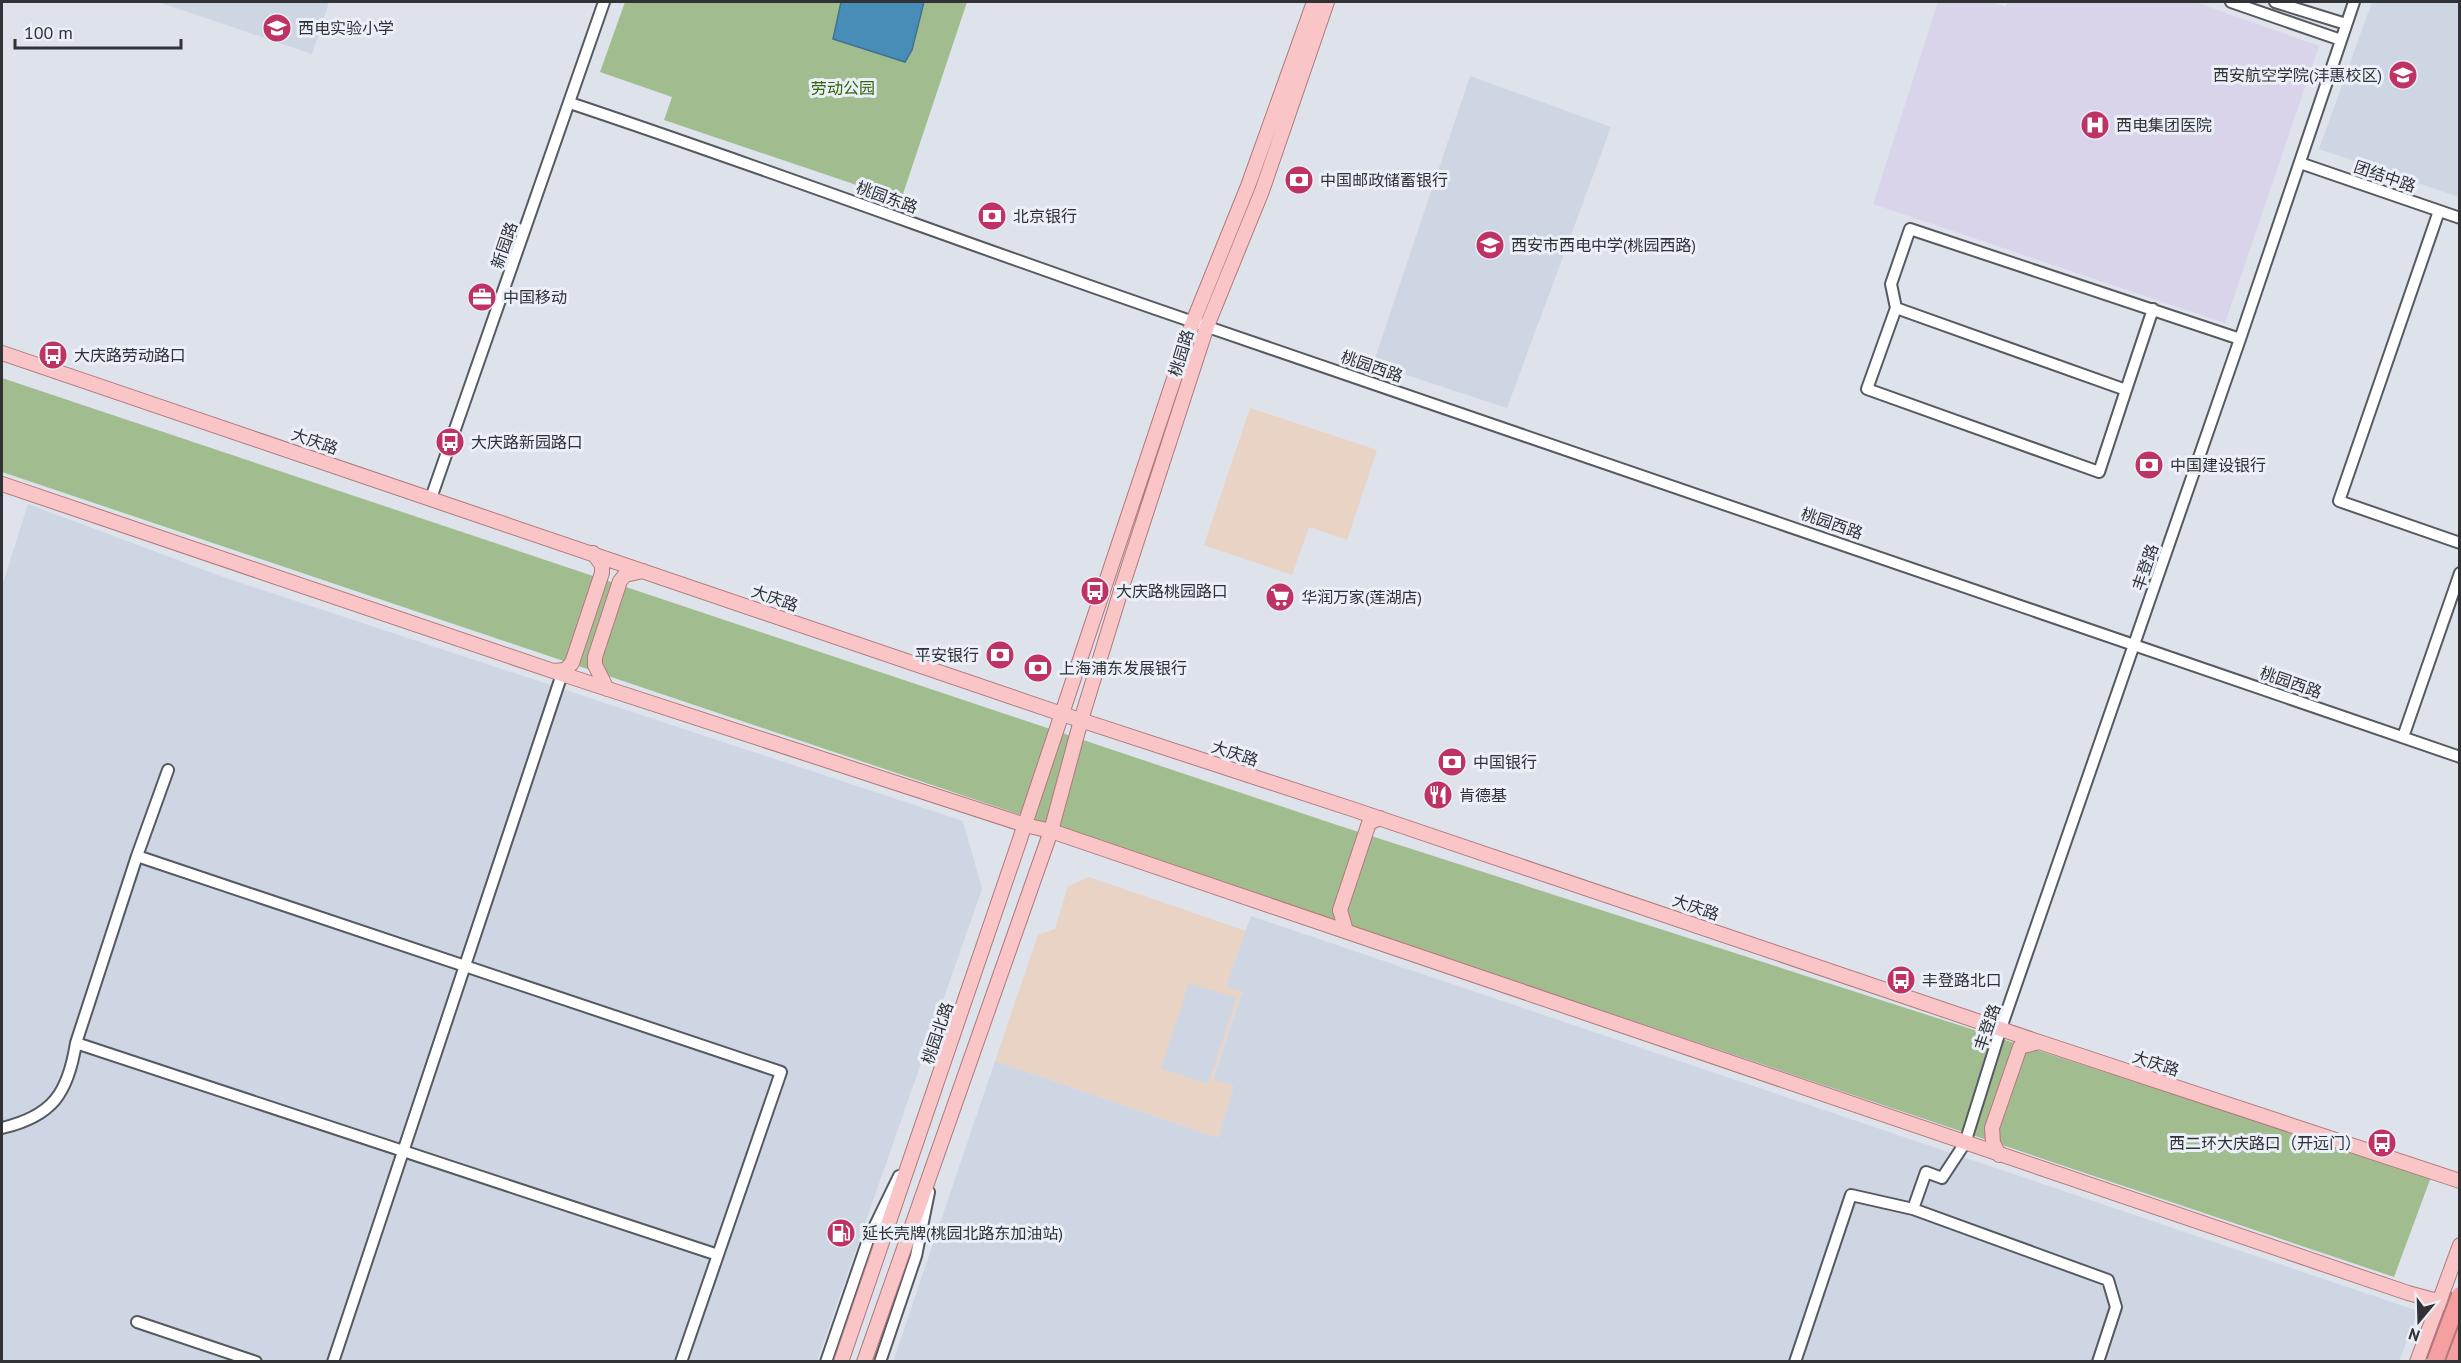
<svg xmlns="http://www.w3.org/2000/svg" width="2461" height="1363" viewBox="0 0 2461 1363" font-family="'PT Sans','Noto Sans SC',sans-serif">
<style>
.commercial{fill:#e8d3c5}
.built{fill:#ced6e4}
.medical{fill:#dad4ea}
.green{fill:#a1bd90}
.water{fill:#478db8;stroke:#407291;stroke-width:1.5}
.lines{fill:none;stroke-linecap:round;stroke-linejoin:round}
.minor-casing{stroke:#555960;stroke-width:14}
.major-casing{stroke:#b0797b;stroke-width:16}
.highway-casing{stroke:#b0797b;stroke-width:20}
.minor{stroke:#fff;stroke-width:10}
.major{stroke:#f9c5c7;stroke-width:14}
.highway{stroke:#f59fa1;stroke-width:16}
.highway-bridge-casing{stroke:#b0797b;stroke-width:20;stroke-linecap:butt}
.highway-bridge{stroke:#f59fa1;stroke-width:16}
.labels{text-anchor:middle;stroke-width:6;stroke-linejoin:round;paint-order:stroke}
.poi-label{font-size:16px;fill:#303235;stroke:#eaeff8;text-anchor:start}
.park-label{font-size:16px;fill:#366408;stroke:#eaeff8}
.street-label{font-size:16px;fill:#303235;stroke:#eaeff8}
</style>
<rect width="100%" height="100%" fill="#dde2eb"/>
<path class="commercial" d="M 1250,408 L 1377,450 L 1347,540 L 1309,527 L 1292,575 L 1204,545 Z
M 1089,877 L 1246,931 L 1226,986 L 1242,991 L 1213,1078 L 1234,1086 L 1218,1138 L 995,1061 L 1038,935 L 1055,929 L 1068,886 Z"/>
<path class="built" d="M 158,2 L 329,2 L 312,54 Z
M 2372,2 L 2459,2 L 2459,197 L 2319,149 Z
M 1470,76 L 1611,127 L 1507,408 L 1373,364 Z
M 28,504 L 226,578 L 963,821 L 982,889 L 817,1361 L 2,1362 L 2,586 Z
M 1251,916 L 2418,1311 L 2399,1362 L 893,1362 L 995,1061 L 1218,1138 L 1234,1086 L 1213,1079 L 1242,992 L 1226,986 Z
M 1189,983 L 1236,998 L 1208,1084 L 1161,1068 Z"/>
<path class="medical" d="M 1938,2 L 1991,2 L 2006,7 L 2008,2 L 2195,2 L 2319,46 L 2225,323 L 1873,204 Z"/>
<path class="green" d="M 625,2 L 967,2 L 901,200 L 664,120 L 672,97 L 600,72 Z
M 2,378 L 1337,825 L 2431,1177 L 2394,1277 L 2,472 Z"/>
<path class="water" d="M 841,2 L 924,2 L 912,50 L 905,62 L 833,39 Z"/>
<g class="lines">
<g class="minor-casing">
<path id="minor" d="M 2231,2 L 2341,40
M 2275,2 L 2346,24
M 570,103 C 783,174 993,254 1205,326 C 1624,468 2043,610 2460,757
M 2300,163 L 2460,218
M 2439,211 L 2339,501 L 2460,543
M 1896,308 L 2126,390 L 2099,472 L 1867,389 L 1896,308 L 1891,284 L 1910,229 L 2240,339
M 2126,390 L 2153,309
M 431,498 L 604,2
M 2403,737 L 2460,573
M 137,856 L 781,1072 L 681,1362
M 76,1043 L 718,1255
M 2,1128 C 53,1116 68,1093 76,1043 L 137,856 L 168,770
M 1913,1209 L 1926,1172 L 1942,1178 L 1965,1143 L 2001,1028 L 2240,339 L 2354,2
M 137,1322 L 256,1362
M 333,1362 L 562,674
M 826,1362 L 868,1240 L 899,1176
M 880,1362 L 916,1256 L 929,1192
M 1795,1362 L 1851,1195 L 1913,1209 L 2108,1280 L 2116,1307 L 2098,1362"/>
</g>
<g class="major-casing">
<path id="major" d="M 2,353 L 1062,714 L 1355,810 L 2039,1042 L 2460,1181
M 2,484 L 562,674 L 1025,825 L 1051,831 L 2408,1293 L 2460,1307
M 553,671 L 565,670 L 572,663 L 602,573 L 602,565 L 593,553
M 607,689 L 595,665 L 595,657 L 620,581 L 625,575 L 643,571
M 1346,931 L 1340,910 L 1369,823 L 1380,818
M 1999,1155 L 1993,1143 L 1992,1128 L 2020,1047 L 2039,1042
M 841,1362 L 1019,842 L 1193,322 L 1248,186 L 1314,2
M 864,1362 L 1051,831 L 1081,720 L 1122,587 L 1207,326 L 1262,191 L 1327,2
M 2417,1362 L 2460,1245"/>
</g>
<g class="highway-casing">
<path id="highway" d="M 2449,1362 L 2460,1335"/>
</g>
<use href="#minor" class="minor"/>
<use href="#major" class="major"/>
<use href="#highway" class="highway"/>
<g class="highway-bridge-casing">
<path id="highway-bridge" d="M 2435,1362 L 2460,1295"/>
</g>
<use href="#highway-bridge" class="highway-bridge"/>
</g>
<defs>
<g id="school-disc" transform="scale(1.5)"><circle r="9.5" fill="#bf3264" stroke="#eaeff8"/><path d="M0-5L7-2L0 1L-7-2ZM-4 1L0 2.5L4 1V4Q0 6-4 4Z" fill="#fff"/></g>
<g id="university-disc" transform="scale(1.5)"><circle r="9.5" fill="#bf3264" stroke="#eaeff8"/><path d="M0-5L7-2L0 1L-7-2ZM-4 1L0 2.5L4 1V4Q0 6-4 4Z" fill="#fff"/></g>
<g id="hospital-disc" transform="scale(1.5)"><circle r="9.5" fill="#bf3264" stroke="#eaeff8"/><path d="M-5-5h3v3.5h4V-5h3V5h-3V1.5h-4V5h-3Z" fill="#fff"/></g>
<g id="bank-disc" transform="scale(1.5)"><circle r="9.5" fill="#bf3264" stroke="#eaeff8"/><path d="M-6-4H6V4H-6ZM0-2.3a2.3 2.3 0 1 0 0 4.6a2.3 2.3 0 1 0 0-4.6Z" fill="#fff"/></g>
<g id="office-disc" transform="scale(1.5)"><circle r="9.5" fill="#bf3264" stroke="#eaeff8"/><path d="M-6-3h4V-5.5h4V-3h4V5H-6ZM-1-4.5V-3h2v-1.5ZM-6 0V1H6V0Z" fill="#fff"/></g>
<g id="bus-disc" transform="scale(1.5)"><circle r="9.5" fill="#bf3264" stroke="#eaeff8"/><path d="M-5-6H5V4H4V6H2V4H-2V6H-4V4H-5ZM-3.5-4V0h7V-4ZM-3.5 1.2v1.5H-2V1.2ZM2 1.2v1.5H3.5V1.2Z" fill="#fff"/></g>
<g id="supermarket-disc" transform="scale(1.5)"><circle r="9.5" fill="#bf3264" stroke="#eaeff8"/><path d="M-6-5.5h2.5l.6 2H6L4.5 2H-2.5L-4.4-4H-6ZM-1.5 3.2a1.3 1.3 0 1 0 .1 0ZM3 3.2a1.3 1.3 0 1 0 .1 0Z" fill="#fff"/></g>
<g id="restaurant-disc" transform="scale(1.5)"><circle r="9.5" fill="#bf3264" stroke="#eaeff8"/><path d="M-5-6h1v4h1v-4h1v4h1v-4h1v5L-1.5 .5V6h-2V.5L-5-1ZM5-6V6H3V1.5H1.5Q1.5-4 5-6Z" fill="#fff"/></g>
<g id="fuel-disc" transform="scale(1.5)"><circle r="9.5" fill="#bf3264" stroke="#eaeff8"/><path d="M-5.5-6h7V0h2V4h1.3V-2.5L3-4.5l.8-.8L6-3V5H2.5V1h-1V6h-7ZM-4.2-4.7v3.2H.2V-4.7Z" fill="#fff"/></g>
</defs>
<g fill-rule="evenodd">
<use href="#school-disc" x="277" y="28"/>
<use href="#university-disc" x="2403" y="75"/>
<use href="#hospital-disc" x="2095" y="125"/>
<use href="#bank-disc" x="1299" y="180"/>
<use href="#bank-disc" x="992" y="216"/>
<use href="#school-disc" x="1490" y="245"/>
<use href="#office-disc" x="482" y="297"/>
<use href="#bus-disc" x="53" y="355"/>
<use href="#bus-disc" x="450" y="442"/>
<use href="#bank-disc" x="2149" y="465"/>
<use href="#bus-disc" x="1095" y="591"/>
<use href="#supermarket-disc" x="1280" y="597"/>
<use href="#bank-disc" x="1000" y="655"/>
<use href="#bank-disc" x="1038" y="668"/>
<use href="#bank-disc" x="1452" y="762"/>
<use href="#restaurant-disc" x="1438" y="795"/>
<use href="#bus-disc" x="1901" y="980"/>
<use href="#bus-disc" x="2382" y="1143"/>
<use href="#fuel-disc" x="841" y="1233"/>
</g>
<g class="labels">
<g class="poi-label">
<text x="298" y="34">西电实验小学</text>
<text x="2382" y="81" text-anchor="end">西安航空学院(沣惠校区)</text>
<text x="2116" y="131">西电集团医院</text>
<text x="1320" y="186">中国邮政储蓄银行</text>
<text x="1013" y="222">北京银行</text>
<text x="1511" y="251">西安市西电中学(桃园西路)</text>
<text x="503" y="303">中国移动</text>
<text x="74" y="361">大庆路劳动路口</text>
<text x="471" y="448">大庆路新园路口</text>
<text x="2170" y="471">中国建设银行</text>
<text x="1116" y="597">大庆路桃园路口</text>
<text x="1301" y="603">华润万家(莲湖店)</text>
<text x="979" y="661" text-anchor="end">平安银行</text>
<text x="1059" y="674">上海浦东发展银行</text>
<text x="1473" y="768">中国银行</text>
<text x="1459" y="801">肯德基</text>
<text x="1922" y="986">丰登路北口</text>
<text x="2361" y="1149" text-anchor="end">西二环大庆路口（开远门）</text>
<text x="862" y="1239">延长壳牌(桃园北路东加油站)</text>
</g>
<g class="park-label">
<text x="843" y="94">劳动公园</text>
</g>
<g class="street-label">
<text transform="translate(2385 176) rotate(19)" y="6">团结中路</text>
<text transform="translate(887 197) rotate(20)" y="6">桃园东路</text>
<text transform="translate(504 245) rotate(-71)" y="6">新园路</text>
<text transform="translate(1181 353) rotate(-73)" y="6">桃园路</text>
<text transform="translate(1372 366) rotate(19)" y="6">桃园西路</text>
<text transform="translate(315 441) rotate(19)" y="6">大庆路</text>
<text transform="translate(1832 523) rotate(19)" y="6">桃园西路</text>
<text transform="translate(2145 567) rotate(-71)" y="6">丰登路</text>
<text transform="translate(775 598) rotate(19)" y="6">大庆路</text>
<text transform="translate(2291 682) rotate(19)" y="6">桃园西路</text>
<text transform="translate(1235 753) rotate(18)" y="6">大庆路</text>
<text transform="translate(1696 907) rotate(19)" y="6">大庆路</text>
<text transform="translate(1987 1027) rotate(-71)" y="6">丰登路</text>
<text transform="translate(937 1033) rotate(-71)" y="6">桃园北路</text>
<text transform="translate(2156 1063) rotate(18)" y="6">大庆路</text>
</g>
</g>
<rect width="2461" height="1363" fill="none" stroke="#303235" stroke-width="6"/>
<g transform="translate(2419 1321) rotate(199)" stroke="#eaeff8" stroke-width="4.5" paint-order="stroke">
<path d="M0-4.5L10 22L0 15L-10 22Z" fill="#303235"/>
<text y="-9" font-size="16" font-weight="bold" text-anchor="middle" fill="#303235">N</text>
</g>
<path d="M15 39v9h166v-9" fill="none" stroke="#303235" stroke-width="3"/>
<text x="24" y="39" font-size="18" fill="#303235" stroke="#eaeff8" stroke-width="4.5" paint-order="stroke">100 m</text>
</svg>
